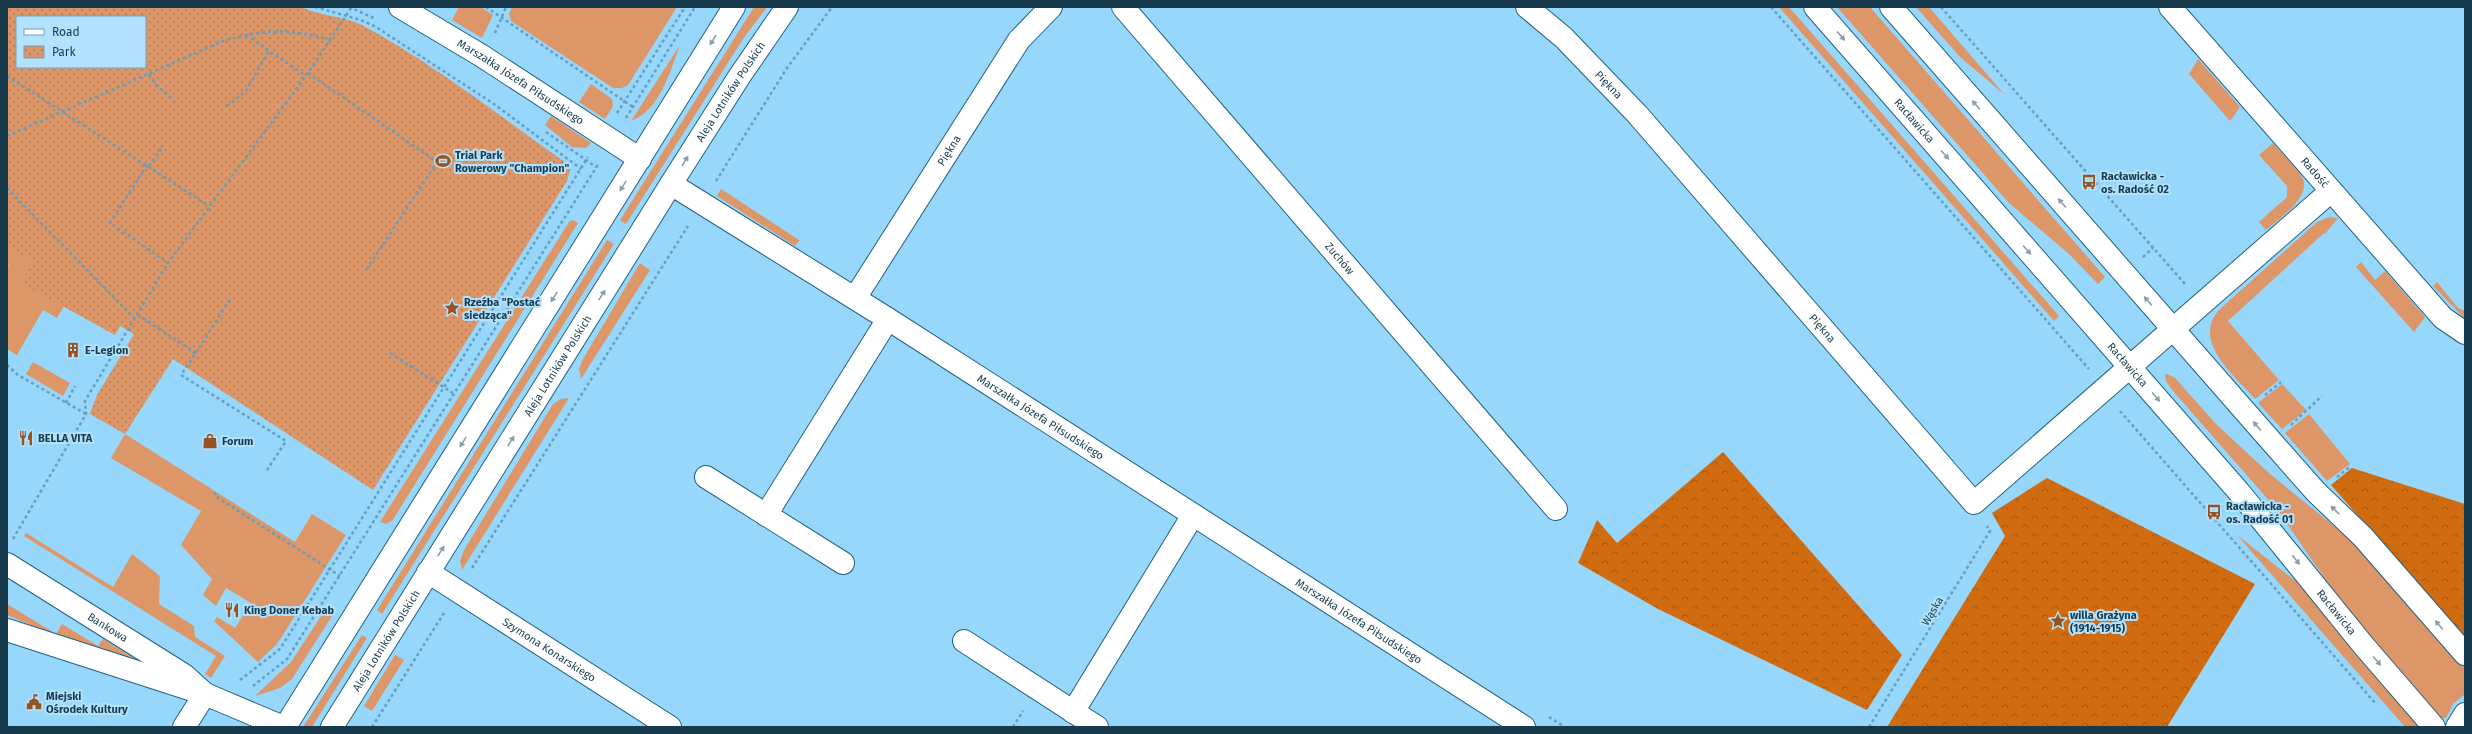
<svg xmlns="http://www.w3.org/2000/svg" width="2472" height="734" viewBox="0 0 2472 734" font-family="'Fira Sans',sans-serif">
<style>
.grass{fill:#dd9667}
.forest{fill:url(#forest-crowns)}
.park{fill:url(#park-dots);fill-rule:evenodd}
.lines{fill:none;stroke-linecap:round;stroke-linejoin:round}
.minor-casing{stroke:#206282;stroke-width:24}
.path{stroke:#689dbb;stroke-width:2.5;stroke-dasharray:3 3;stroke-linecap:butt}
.minor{stroke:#fff;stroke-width:22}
.oneway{fill:#8b9da6}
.labels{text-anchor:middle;stroke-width:4;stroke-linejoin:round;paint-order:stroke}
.street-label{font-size:11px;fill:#173b4d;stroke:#b3e2fe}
.poi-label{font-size:11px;font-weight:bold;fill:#173b4d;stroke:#b3e2fe;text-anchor:start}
</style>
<defs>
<pattern id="forest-crowns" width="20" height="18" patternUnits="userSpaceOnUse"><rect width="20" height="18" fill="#d06b0f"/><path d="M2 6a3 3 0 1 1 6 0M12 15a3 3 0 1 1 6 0" fill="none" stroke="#a85911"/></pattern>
<pattern id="park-dots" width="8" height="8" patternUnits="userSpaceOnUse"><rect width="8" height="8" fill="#dd9667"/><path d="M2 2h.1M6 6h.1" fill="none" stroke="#b27c57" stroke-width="1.8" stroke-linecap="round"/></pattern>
</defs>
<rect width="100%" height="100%" fill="#97d7fc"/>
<path class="grass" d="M 459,7 L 481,7 L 493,15 L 482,38 L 452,20 Z
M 512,7 L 677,7 L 628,85 L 622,88 L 613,88 L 511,21 L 509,14 Z
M 754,7 L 767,7 L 743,39 L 626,224 L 620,220 Z
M 1779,7 L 1789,7 L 2059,316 L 2054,321 Z
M 1837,7 L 1870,7 L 2105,277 L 2098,284 L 2069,254 L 2009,203 Z
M 1916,7 L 1929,7 L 2004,94 L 1960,57 Z
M 680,45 C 670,72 660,110 631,121 Z
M 2198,59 L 2240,107 L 2230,121 L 2189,74 Z
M 591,84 L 612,99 L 613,106 L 605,119 L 579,102 Z
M 551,116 L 591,143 L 586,148 L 572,147 L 545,125 Z
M 2273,143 C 2282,154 2295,165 2302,177 C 2313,197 2278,219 2266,230 L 2259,222 L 2287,197 L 2287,186 L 2259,155 Z
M 721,189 L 799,240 L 800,240 L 795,246 L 717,196 Z
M 7,194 L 115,335 L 64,306 L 57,318 L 43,310 L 17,355 L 7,349 L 7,269 L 9,265 L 7,264 Z
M 2329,217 L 2338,218 L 2325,234 L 2324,233 L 2228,321 L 2279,380 L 2255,399 C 2235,376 2190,341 2220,309 L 2317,222 Z
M 573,220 L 578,223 L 392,521 L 386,524 L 380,522 L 569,222 Z
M 607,240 L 614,244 L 382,614 L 377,610 Z
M 2361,262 L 2375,280 L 2385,271 L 2425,317 L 2414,332 L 2356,267 Z
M 640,263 L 650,270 L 581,379 L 579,369 L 583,359 Z
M 2437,282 L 2458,308 L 2465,311 L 2465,319 L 2433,286 Z
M 33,362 L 70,383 L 63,396 L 26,374 Z
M 2167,374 L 2174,377 L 2217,425 L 2270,474 L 2371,556 L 2465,664 L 2465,694 L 2453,704 L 2446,718 L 2441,719 L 2356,624 L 2279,512 L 2173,391 L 2166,381 L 2165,375 Z
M 2282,384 L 2306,410 L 2282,429 L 2258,403 Z
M 569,398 L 462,570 L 460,561 L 464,550 L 553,404 L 561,399 Z
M 2309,414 L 2350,464 L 2327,481 L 2285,433 Z
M 125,434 L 295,542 L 312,514 L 346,535 L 277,644 L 258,662 L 214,621 L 217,617 L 235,628 L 251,603 L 226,588 L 216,606 L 203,595 L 212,579 L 181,545 L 201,511 L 111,458 Z
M 26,533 L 113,587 L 132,554 L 160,576 L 159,604 L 194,626 L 195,637 L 225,656 L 211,678 L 205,674 L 216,656 L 24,536 Z
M 2237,535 L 2298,583 L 2415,718 L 2420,727 L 2405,727 Z
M 7,604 L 56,634 L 62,624 L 98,646 L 103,639 L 143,664 L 55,635 L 7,615 Z
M 325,610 L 332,616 L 292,679 L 280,688 L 255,696 L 291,662 Z
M 362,635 L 367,638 L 312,727 L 303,727 Z
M 395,655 L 404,660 L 372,711 L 364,706 Z"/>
<path class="forest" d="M 1723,452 L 1902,655 L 1867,710 L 1658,609 L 1578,563 L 1597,520 L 1617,543 Z
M 2352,468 L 2465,504 L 2465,638 L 2331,485 Z
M 2047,478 L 2255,584 L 2167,727 L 1887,727 L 2005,536 L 1992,513 Z"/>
<path class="park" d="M 7,7 L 301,7 C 320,16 343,16 362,25 C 434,64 500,116 566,163 L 570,170 L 567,181 L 373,490 L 173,359 L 125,434 L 90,414 L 97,395 L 134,334 L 120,326 L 115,335 L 21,283 L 34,262 L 7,247 ZM 17,17 L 145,17 L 145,67 L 17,67 Z"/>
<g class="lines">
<g class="minor-casing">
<g id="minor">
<path id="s1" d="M 400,7 L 482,56 L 640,159"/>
<path id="s2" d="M 1123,7 L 1556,509"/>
<path id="s3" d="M 1527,7 L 1564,38 L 1637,114 L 1974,503 L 2331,191"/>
<path id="s4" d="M 1815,7 L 2239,492 L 2364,646 L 2434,727"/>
<path d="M 1891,7 L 2271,441 L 2316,492 L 2363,537 L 2465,654"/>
<path id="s5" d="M 2170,7 L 2443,318 L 2465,333"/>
<path id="s6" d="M 671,184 L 888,319 L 1524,727"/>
<path id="s7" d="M 855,298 L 1019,40 L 1051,7"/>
<path d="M 706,477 L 843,563"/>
<path d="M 766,515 L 888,319"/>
<path id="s8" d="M 7,564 L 184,675 L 205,694 L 283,727"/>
<path id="s9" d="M 428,572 L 670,727"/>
<path d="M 7,630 L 205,694 L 184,727"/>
<path d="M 964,641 L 1097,727"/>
<path d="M 1073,712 L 1193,515"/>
<path d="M 285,727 L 734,7"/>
<path id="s10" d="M 332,727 L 671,184 L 739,77 L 787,7"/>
<path d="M 2457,727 L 2465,714"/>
</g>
</g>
<path class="path" d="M 315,7 L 361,20 L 376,27 L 494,104 L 581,169
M 349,7 L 376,19
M 486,7 L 633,107
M 1771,7 L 2089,369
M 1941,7 L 2185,284
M 495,33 L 506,7
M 246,35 L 306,76
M 308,73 L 437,162 L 365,272
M 149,74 L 157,86 L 174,100
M 7,76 L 209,206
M 227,106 L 246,91 L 269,50
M 617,113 L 685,7
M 626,118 L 695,7
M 546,132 L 596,167
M 7,136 L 223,41 C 263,29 290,28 330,40
M 147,165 L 110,223 L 168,263
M 149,166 L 163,146
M 716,181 L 787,68 L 832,7
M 7,188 L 135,319
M 2143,257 L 2153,248
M 138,315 L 196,353 L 181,375 L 286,441 L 267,470
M 196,353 L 230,299
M 390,353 L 453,393
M 7,365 L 18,375 L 86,414
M 2265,395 L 2281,382
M 66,403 L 75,386
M 2120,411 L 2376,704
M 2291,425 L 2322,396
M 2337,477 L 2351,466
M 215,492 L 215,496 L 340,576
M 13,539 L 86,414 L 85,401 L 168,263 L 308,73 L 351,8
M 472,568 L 688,226
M 240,680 L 280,649 L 588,157
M 253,686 L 287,659 L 599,163
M 1549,717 L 1565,727
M 372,727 L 444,613
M 1013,727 L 1023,711
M 1869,727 L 1990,531 L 1987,526"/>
<use href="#minor" class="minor"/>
</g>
<defs><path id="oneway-solid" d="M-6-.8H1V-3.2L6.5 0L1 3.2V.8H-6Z"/></defs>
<g class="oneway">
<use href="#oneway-solid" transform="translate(1841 36) rotate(49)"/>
<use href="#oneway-solid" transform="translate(713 40) rotate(122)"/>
<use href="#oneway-solid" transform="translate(1976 105) rotate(-131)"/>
<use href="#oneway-solid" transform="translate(1945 155) rotate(49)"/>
<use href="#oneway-solid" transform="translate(685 161) rotate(-58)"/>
<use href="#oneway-solid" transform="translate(623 186) rotate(122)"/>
<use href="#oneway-solid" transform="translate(2062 203) rotate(-131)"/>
<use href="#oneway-solid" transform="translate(2027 250) rotate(49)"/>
<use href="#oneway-solid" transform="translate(602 295) rotate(-58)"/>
<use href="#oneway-solid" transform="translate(554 297) rotate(122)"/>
<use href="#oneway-solid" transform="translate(2148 301) rotate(-131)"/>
<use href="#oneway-solid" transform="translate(2156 397) rotate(49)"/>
<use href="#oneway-solid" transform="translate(2257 426) rotate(-131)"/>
<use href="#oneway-solid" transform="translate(511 441) rotate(-58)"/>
<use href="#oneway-solid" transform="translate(463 442) rotate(122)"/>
<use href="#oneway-solid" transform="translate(2335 510) rotate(-136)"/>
<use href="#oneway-solid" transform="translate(441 551) rotate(-58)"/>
<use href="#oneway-solid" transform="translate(2296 560) rotate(52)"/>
<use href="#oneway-solid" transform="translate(2439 625) rotate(-131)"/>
<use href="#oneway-solid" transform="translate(2377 661) rotate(49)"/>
</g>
<defs>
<g id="stadium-bare" transform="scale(1.2)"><path d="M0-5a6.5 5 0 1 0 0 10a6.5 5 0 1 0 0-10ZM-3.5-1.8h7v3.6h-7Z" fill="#955321" stroke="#b3e2fe" stroke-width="2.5" paint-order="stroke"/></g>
<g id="bus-bare" transform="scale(1.2)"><path d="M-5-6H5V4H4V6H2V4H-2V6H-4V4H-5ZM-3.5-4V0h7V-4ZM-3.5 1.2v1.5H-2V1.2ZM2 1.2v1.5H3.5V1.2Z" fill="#955321" stroke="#b3e2fe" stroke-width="2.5" paint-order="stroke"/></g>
<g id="sight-bare" transform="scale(1.2)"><path d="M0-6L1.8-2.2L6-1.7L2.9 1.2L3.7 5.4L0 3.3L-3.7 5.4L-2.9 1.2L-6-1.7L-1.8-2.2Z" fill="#955321" stroke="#b3e2fe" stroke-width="2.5" paint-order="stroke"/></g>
<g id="building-bare" transform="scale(1.2)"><path d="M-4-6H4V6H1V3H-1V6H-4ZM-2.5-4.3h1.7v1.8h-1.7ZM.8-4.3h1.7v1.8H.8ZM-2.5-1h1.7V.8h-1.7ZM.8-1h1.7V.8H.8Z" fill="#955321" stroke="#b3e2fe" stroke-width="2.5" paint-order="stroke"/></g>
<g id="restaurant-bare" transform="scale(1.2)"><path d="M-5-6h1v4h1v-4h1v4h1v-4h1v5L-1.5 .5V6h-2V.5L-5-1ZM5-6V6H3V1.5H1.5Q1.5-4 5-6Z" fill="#955321" stroke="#b3e2fe" stroke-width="2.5" paint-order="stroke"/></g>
<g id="shop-bare" transform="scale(1.2)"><path d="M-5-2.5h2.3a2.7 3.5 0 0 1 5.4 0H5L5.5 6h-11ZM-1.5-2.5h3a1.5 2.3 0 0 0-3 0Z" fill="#955321" stroke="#b3e2fe" stroke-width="2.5" paint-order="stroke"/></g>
<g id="civic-bare" transform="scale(1.2)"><path d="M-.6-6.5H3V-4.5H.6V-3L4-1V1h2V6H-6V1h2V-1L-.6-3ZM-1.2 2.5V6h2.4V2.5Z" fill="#955321" stroke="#b3e2fe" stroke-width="2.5" paint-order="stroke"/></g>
</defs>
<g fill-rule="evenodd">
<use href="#stadium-bare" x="443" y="161"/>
<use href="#bus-bare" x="2089" y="182"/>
<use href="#sight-bare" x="452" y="308"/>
<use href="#building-bare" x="73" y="350"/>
<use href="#restaurant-bare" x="26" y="438"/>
<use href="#shop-bare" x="210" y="441"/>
<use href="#bus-bare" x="2214" y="512"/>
<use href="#restaurant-bare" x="232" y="610"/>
<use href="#sight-bare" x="2058" y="621"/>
<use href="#civic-bare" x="34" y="702"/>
</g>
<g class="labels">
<g class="street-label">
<text dy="4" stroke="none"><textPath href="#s1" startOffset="142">Marszałka Józefa Piłsudskiego</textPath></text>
<text dy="4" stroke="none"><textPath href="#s3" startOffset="113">Piękna</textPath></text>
<text dy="4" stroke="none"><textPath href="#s10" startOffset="750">Aleja Lotników Polskich</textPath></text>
<text dy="4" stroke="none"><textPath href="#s4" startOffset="151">Racławicka</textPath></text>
<text dy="4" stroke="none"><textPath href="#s7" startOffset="175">Piękna</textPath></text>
<text dy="4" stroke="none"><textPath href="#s5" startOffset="220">Radość</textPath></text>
<text dy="4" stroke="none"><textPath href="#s2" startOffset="332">Zuchów</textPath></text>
<text dy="4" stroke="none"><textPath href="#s3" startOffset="437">Piękna</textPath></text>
<text dy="4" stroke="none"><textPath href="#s4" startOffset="475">Racławicka</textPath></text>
<text dy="4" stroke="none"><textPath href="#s10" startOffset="426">Aleja Lotników Polskich</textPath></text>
<text dy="4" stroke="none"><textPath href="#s6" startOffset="437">Marszałka Józefa Piłsudskiego</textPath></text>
<text transform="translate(1932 611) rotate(-59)" y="4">Wąska</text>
<text dy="4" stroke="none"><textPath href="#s4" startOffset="799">Racławicka</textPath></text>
<text dy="4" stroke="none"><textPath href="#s6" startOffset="815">Marszałka Józefa Piłsudskiego</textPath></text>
<text dy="4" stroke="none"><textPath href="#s8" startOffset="119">Bankowa</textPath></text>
<text dy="4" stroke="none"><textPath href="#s10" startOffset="102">Aleja Lotników Polskich</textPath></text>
<text dy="4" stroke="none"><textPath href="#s9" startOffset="144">Szymona Konarskiego</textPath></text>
</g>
<g class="poi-label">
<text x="455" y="159">Trial Park<tspan x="455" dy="13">Rowerowy "Champion"</tspan></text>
<text x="2101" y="180">Racławicka -<tspan x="2101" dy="13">os. Radość 02</tspan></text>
<text x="464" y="306">Rzeźba "Postać<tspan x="464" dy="13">siedząca"</tspan></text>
<text x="85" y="354">E-Legion</text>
<text x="38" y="442">BELLA VITA</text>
<text x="222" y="445">Forum</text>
<text x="2226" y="510">Racławicka -<tspan x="2226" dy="13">os. Radość 01</tspan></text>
<text x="244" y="614">King Doner Kebab</text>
<text x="2070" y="619">willa Grażyna<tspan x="2070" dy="13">(1914-1915)</tspan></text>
<text x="46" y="700">Miejski<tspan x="46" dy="13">Ośrodek Kultury</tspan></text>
</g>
</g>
<rect width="2472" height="734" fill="none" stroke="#173b4d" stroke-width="16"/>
<rect x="16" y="16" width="130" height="52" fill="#b3e2fe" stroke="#759fb7"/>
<rect x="24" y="29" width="20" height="6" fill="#ffffff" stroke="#759fb7"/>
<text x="52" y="36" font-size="12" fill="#173b4d">Road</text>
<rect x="24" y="46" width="20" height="12" fill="url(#park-dots)" stroke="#759fb7"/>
<text x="52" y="56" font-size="12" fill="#173b4d">Park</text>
</svg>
